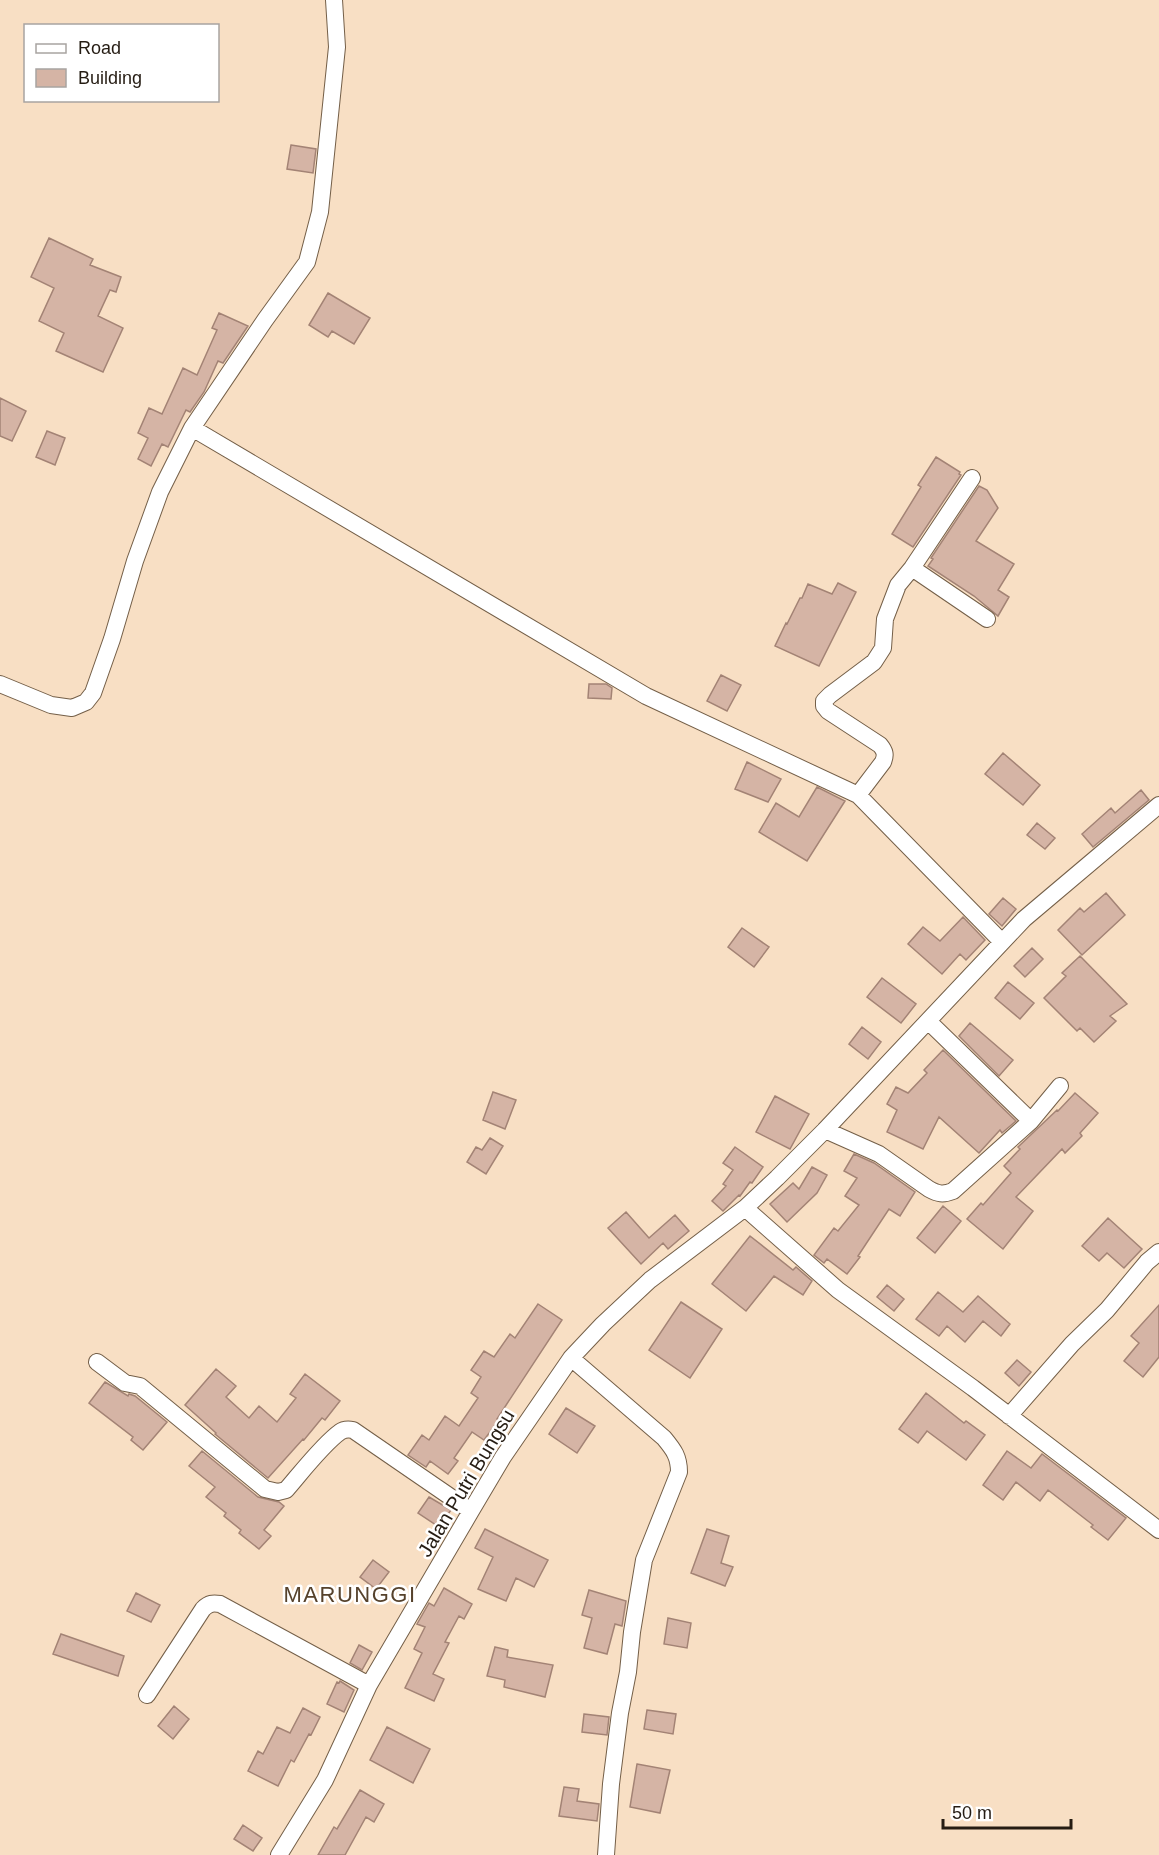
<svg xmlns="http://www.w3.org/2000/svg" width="1159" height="1855" viewBox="0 0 1159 1855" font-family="Helvetica,sans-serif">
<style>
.building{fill:#d5b4a5;stroke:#a38375;stroke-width:1.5}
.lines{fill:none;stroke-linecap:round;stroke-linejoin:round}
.street-casing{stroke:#745f48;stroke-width:18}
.street{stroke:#fff;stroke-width:16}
.labels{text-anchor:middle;stroke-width:5;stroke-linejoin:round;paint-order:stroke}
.street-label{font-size:20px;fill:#251c13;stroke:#fff}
.quarter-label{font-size:22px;letter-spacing:1.5px;fill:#56422c;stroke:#fff}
</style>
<rect width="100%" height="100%" fill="#f8dfc4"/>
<path class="building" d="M 291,145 L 316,149 L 313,173 L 287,169 Z
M 49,238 L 93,259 L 90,265 L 121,277 L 116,292 L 110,290 L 98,316 L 123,328 L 103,372 L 56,351 L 64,333 L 39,321 L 54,288 L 31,277 Z
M 328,293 L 370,318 L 354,344 L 332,331 L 328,337 L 309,325 Z
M 219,313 L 248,326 L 223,363 L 218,361 L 204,392 L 190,412 L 186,410 L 168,447 L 162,444 L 151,466 L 138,459 L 148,438 L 138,433 L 149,408 L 162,414 L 183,368 L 197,375 L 217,330 L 212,328 Z
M 0,398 L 26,411 L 12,441 L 0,436 Z
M 47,431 L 65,438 L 55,465 L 36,457 Z
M 936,457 L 960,472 L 959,474 L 961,475 L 913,547 L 892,534 L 921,487 L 918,485 Z
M 979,486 L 987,490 L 998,508 L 976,541 L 1014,564 L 998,590 L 1009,597 L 998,616 L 974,596 L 928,566 L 933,559 L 931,558 Z
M 838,583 L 856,592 L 819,666 L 775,646 L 786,623 L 787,624 L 800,598 L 802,598 L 808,584 L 832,594 Z
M 721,675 L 741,685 L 727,711 L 707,701 Z
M 589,684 L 606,684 L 612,688 L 611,699 L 588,698 Z
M 1003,753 L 1040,785 L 1023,805 L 985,774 Z
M 747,762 L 781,779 L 768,802 L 735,789 Z
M 817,787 L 845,801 L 807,861 L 759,832 L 776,803 L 799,817 Z
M 1141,790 L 1149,800 L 1093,847 L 1082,834 L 1111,808 L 1115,813 Z
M 1037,823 L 1055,838 L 1045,849 L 1027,835 Z
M 1106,893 L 1125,915 L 1082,955 L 1058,930 L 1080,908 L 1084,912 Z
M 1003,898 L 1016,909 L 1002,926 L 989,914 Z
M 963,917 L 985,940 L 966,960 L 960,954 L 942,974 L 908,944 L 923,927 L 940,941 Z
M 742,928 L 769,947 L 754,967 L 728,947 Z
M 1032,948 L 1043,959 L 1025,977 L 1014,966 Z
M 1080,956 L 1127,1004 L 1110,1016 L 1116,1021 L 1094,1042 L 1080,1028 L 1077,1031 L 1044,998 L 1066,976 L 1062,973 Z
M 882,978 L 916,1004 L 901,1023 L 867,997 Z
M 1008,982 L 1034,1003 L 1020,1019 L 995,998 Z
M 970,1023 L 1013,1060 L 999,1076 L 959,1036 Z
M 862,1027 L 881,1042 L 868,1059 L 849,1044 Z
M 943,1050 L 1016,1121 L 1002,1133 L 1000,1130 L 979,1153 L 939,1117 L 923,1149 L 887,1132 L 897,1110 L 887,1104 L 896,1087 L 908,1093 L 927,1073 L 924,1070 Z
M 493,1092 L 516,1100 L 505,1129 L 483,1120 Z
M 1075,1093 L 1098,1113 L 1080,1133 L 1082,1136 L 1065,1153 L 1062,1149 L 1016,1197 L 1033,1211 L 1003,1249 L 967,1219 L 981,1203 L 983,1205 L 1011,1173 L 1004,1166 L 1020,1149 L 1018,1147 L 1057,1110 L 1058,1111 Z
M 775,1096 L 809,1114 L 790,1149 L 756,1132 Z
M 490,1138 L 503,1146 L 486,1174 L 467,1162 L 476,1147 L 482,1150 Z
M 735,1147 L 763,1167 L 752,1183 L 750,1182 L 740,1196 L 739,1195 L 723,1211 L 712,1201 L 726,1186 L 723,1184 L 733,1170 L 723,1163 Z
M 854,1154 L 874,1163 L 915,1192 L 900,1216 L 889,1209 L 858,1256 L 860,1257 L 847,1274 L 827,1259 L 824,1263 L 814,1255 L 834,1228 L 838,1231 L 859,1205 L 845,1196 L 857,1178 L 844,1171 Z
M 812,1167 L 827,1175 L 817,1193 L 787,1222 L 770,1204 L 793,1183 L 799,1189 Z
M 943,1206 L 961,1221 L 935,1253 L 917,1238 Z
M 626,1212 L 649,1238 L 675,1215 L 689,1231 L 668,1249 L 663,1243 L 641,1264 L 608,1228 Z
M 1108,1218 L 1142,1249 L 1124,1268 L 1107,1253 L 1099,1261 L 1082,1246 Z
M 750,1236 L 793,1270 L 796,1267 L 812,1281 L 803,1295 L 774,1276 L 746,1311 L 712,1284 Z
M 887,1285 L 904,1299 L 894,1311 L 877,1297 Z
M 938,1292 L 963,1312 L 978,1296 L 1010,1324 L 1001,1336 L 983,1321 L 965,1342 L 947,1326 L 939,1336 L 916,1319 Z
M 681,1302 L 722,1329 L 690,1378 L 649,1350 Z
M 538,1304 L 562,1320 L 497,1419 L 499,1420 L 484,1440 L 472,1432 L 454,1458 L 458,1461 L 448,1474 L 430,1461 L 426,1467 L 408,1455 L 422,1435 L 429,1440 L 445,1416 L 459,1426 L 478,1398 L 471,1393 L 481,1377 L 471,1370 L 484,1351 L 494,1357 L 510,1334 L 515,1338 Z
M 1159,1305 L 1159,1357 L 1143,1377 L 1124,1361 L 1139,1343 L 1131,1336 Z
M 1017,1360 L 1031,1372 L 1019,1386 L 1005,1373 Z
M 216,1369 L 236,1386 L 226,1397 L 249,1418 L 259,1406 L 277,1422 L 296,1398 L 290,1394 L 305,1374 L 340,1401 L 325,1420 L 322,1418 L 304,1440 L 303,1439 L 268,1478 L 215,1434 L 216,1433 L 185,1405 Z
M 105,1382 L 128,1396 L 129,1394 L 135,1396 L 167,1422 L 143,1450 L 131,1440 L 133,1437 L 89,1403 Z
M 926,1393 L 964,1423 L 966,1421 L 985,1435 L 966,1460 L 927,1431 L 918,1443 L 899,1429 Z
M 566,1408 L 595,1426 L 577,1453 L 549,1434 Z
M 202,1451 L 258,1497 L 279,1502 L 284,1506 L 264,1530 L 271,1536 L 259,1549 L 239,1533 L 241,1530 L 224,1516 L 226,1513 L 206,1497 L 215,1487 L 189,1466 Z
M 1007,1451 L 1031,1468 L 1042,1454 L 1126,1518 L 1108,1540 L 1091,1527 L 1093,1525 L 1048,1490 L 1040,1501 L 1016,1482 L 1003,1500 L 983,1485 Z
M 429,1497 L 451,1510 L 439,1527 L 418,1513 Z
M 485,1529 L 548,1560 L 534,1587 L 516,1578 L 506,1601 L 478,1589 L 493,1557 L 475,1548 Z
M 707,1529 L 729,1536 L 721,1563 L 733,1567 L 725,1586 L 691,1573 Z
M 373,1560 L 389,1572 L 376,1589 L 360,1577 Z
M 444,1588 L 472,1604 L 464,1619 L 459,1616 L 445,1642 L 449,1643 L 433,1674 L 444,1679 L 434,1701 L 405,1688 L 422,1653 L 414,1649 L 425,1627 L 417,1624 L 429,1603 L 434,1606 Z
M 589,1590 L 626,1601 L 622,1626 L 615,1624 L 607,1654 L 584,1648 L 592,1618 L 582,1615 Z
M 136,1593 L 160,1605 L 151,1622 L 127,1611 Z
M 668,1618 L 691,1623 L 687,1648 L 664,1644 Z
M 61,1634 L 124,1656 L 118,1676 L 53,1654 Z
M 359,1645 L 372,1652 L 362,1670 L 350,1663 Z
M 495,1647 L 508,1650 L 507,1657 L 553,1665 L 545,1697 L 504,1687 L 505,1680 L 487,1676 Z
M 340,1681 L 354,1690 L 344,1712 L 327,1704 L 337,1682 L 339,1683 Z
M 174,1706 L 189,1719 L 173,1739 L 158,1726 Z
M 303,1708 L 320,1717 L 311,1735 L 309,1734 L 294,1762 L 291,1760 L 278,1786 L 248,1771 L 258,1751 L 263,1754 L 277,1727 L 290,1733 Z
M 647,1710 L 676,1714 L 673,1734 L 644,1729 Z
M 584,1714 L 609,1717 L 607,1735 L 582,1732 Z
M 387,1727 L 430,1749 L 413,1783 L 370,1760 Z
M 637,1764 L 670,1770 L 660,1813 L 630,1807 Z
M 564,1787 L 579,1789 L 577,1801 L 599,1804 L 597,1821 L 559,1816 Z
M 360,1790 L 384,1804 L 374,1822 L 366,1817 L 345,1855 L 318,1855 L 334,1827 L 337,1829 Z
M 243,1825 L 262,1838 L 253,1851 L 234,1839 Z"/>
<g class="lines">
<g class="street-casing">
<path id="street" d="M 192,428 L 646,696 L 858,795 L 1002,942
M 912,568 L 987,619
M 0,684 L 51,705 L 72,708 L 86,702 L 93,693 L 112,639 L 135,561 L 160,492 L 192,428 L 265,320 L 307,262 L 320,212 L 337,47 L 334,0
M 858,795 L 883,762 C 886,755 885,751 880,745 L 828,711 L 824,706 L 824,701 L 830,695 L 874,662 L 883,648 L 885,619 L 898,585 L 912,568 L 972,478
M 928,1021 L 1031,1121
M 825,1130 L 879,1154 L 929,1189 C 938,1194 943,1195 953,1191 L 1031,1121 L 1060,1086
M 745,1208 L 838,1290 L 973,1388 L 1159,1530
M 571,1358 L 664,1438 C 674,1450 679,1457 679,1472 L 644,1560 L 632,1632 L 628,1672 L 620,1713 L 611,1784 L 606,1855
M 97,1362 L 125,1383 L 140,1386 L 265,1489 L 278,1492 L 286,1490 C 300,1474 323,1444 340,1432 C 344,1429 348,1429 353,1430 L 471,1511
M 1009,1416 L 1072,1344 L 1107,1310 L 1147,1262 L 1159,1252
M 147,1695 L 203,1609 C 209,1603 213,1603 220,1604 L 369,1685
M 279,1855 L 325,1780 L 369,1685 L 471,1511 L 503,1457 L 571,1358 L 603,1324 L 650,1280 L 745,1208 L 777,1178 L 825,1130 L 1024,919 L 1159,805"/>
</g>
<use href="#street" class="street"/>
</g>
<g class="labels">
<g class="street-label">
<text transform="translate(466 1483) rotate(-59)" y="7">Jalan Putri Bungsu</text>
</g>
<g class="quarter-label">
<text x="350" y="1602">MARUNGGI</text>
</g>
</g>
<rect x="24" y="24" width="195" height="78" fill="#ffffff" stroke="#a8a4a1" stroke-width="1.5"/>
<rect x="36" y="44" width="30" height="9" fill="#ffffff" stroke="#a8a4a1" stroke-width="1.5"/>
<text x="78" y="54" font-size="18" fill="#251c13">Road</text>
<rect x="36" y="69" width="30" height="18" fill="#d5b4a5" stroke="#a8a4a1" stroke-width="1.5"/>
<text x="78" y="84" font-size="18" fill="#251c13">Building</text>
<path d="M943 1819v9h128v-9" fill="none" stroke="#251c13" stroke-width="3"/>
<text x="952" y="1819" font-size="18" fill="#251c13" stroke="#ffffff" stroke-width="4.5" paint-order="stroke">50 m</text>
</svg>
